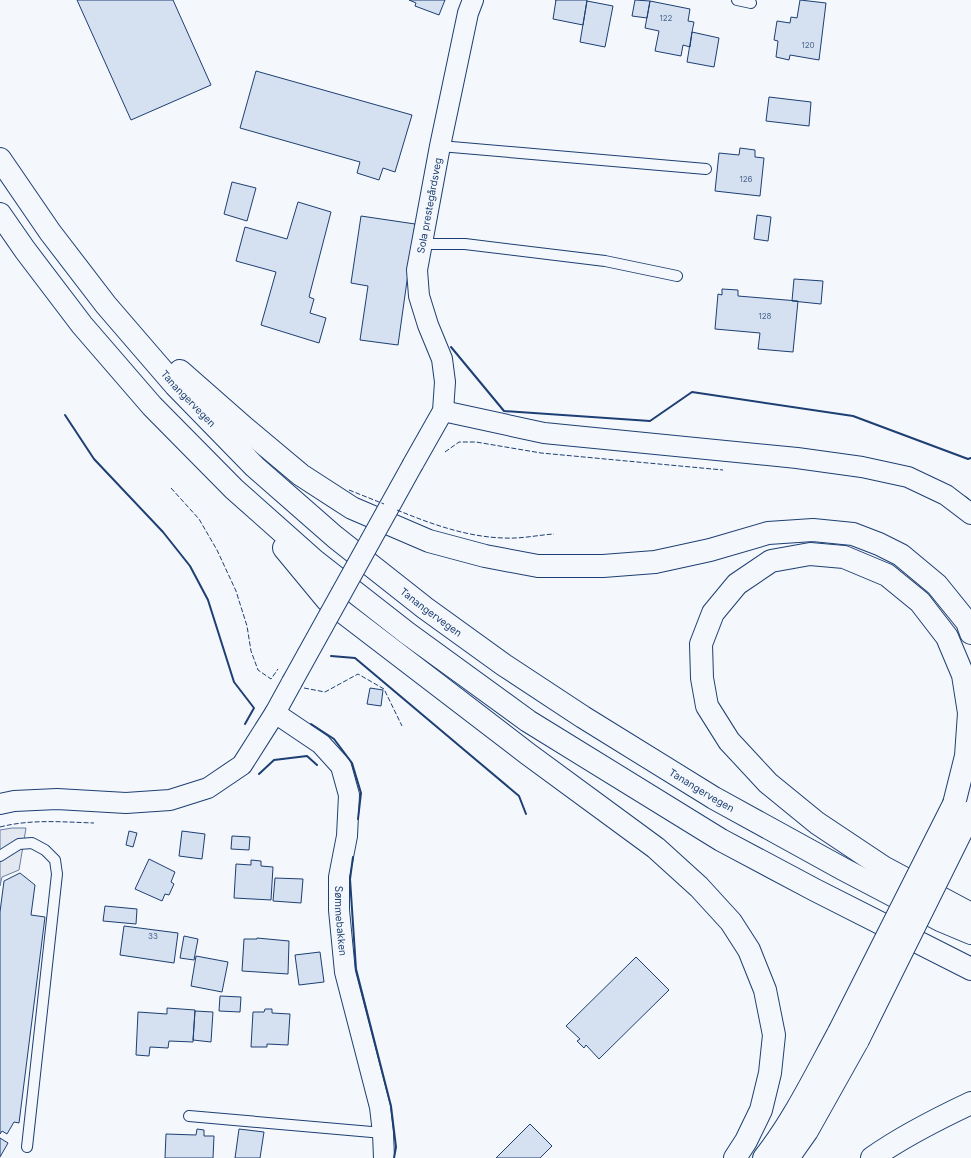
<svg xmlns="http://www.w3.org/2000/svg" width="971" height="1158" viewBox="0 0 971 1158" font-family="Inter,sans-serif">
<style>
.parking{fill:#e3e8f0;stroke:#687fa3}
.building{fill:#d5e0f0;stroke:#1d3f73}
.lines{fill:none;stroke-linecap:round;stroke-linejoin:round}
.service-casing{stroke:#1d3f73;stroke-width:12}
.minor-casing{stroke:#1d3f73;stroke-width:22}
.trunk-casing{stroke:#1d3f73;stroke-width:24}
.service{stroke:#f4f7fb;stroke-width:10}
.minor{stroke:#f4f7fb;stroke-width:20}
.trunk{stroke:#f4f7fb;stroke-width:22}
.minor-bridge-casing{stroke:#1d3f73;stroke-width:22;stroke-linecap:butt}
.trunk-bridge-casing{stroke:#1d3f73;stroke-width:24;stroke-linecap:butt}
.minor-bridge{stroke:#f4f7fb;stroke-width:20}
.trunk-bridge{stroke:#f4f7fb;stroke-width:22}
.fence{stroke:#1d3f73;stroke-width:1;stroke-dasharray:5 2;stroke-linecap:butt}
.wall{stroke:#1d3f73;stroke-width:2}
.labels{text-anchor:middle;stroke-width:3;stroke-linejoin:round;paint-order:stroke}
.number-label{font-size:8px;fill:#4b6792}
.street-label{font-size:10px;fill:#1d3f73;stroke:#f4f7fb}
</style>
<rect width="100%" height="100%" fill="#f4f7fb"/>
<path class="parking" d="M 12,828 L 26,828 L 19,870 L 2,877 L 0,886 L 0,830 Z"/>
<path class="building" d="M 77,0 L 173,0 L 211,85 L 131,120 Z
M 409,0 L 445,0 L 439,15 L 415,6 L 416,3 Z
M 555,0 L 587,0 L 583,25 L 553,19 L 556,0 Z
M 635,0 L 650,1 L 647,18 L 632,16 Z
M 800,0 L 826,3 L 819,60 L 790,55 L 789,60 L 776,57 L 778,41 L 774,40 L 777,21 L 790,23 L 791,17 L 797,18 Z
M 587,1 L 613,6 L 605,47 L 580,42 Z
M 650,1 L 690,9 L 688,21 L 694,22 L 692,32 L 690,47 L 683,45 L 681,56 L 655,51 L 659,31 L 645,28 Z
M 692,32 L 719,38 L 714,67 L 687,62 Z
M 256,71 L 412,115 L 395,172 L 383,168 L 379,180 L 357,173 L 360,162 L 240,128 Z
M 769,97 L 811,102 L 809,126 L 766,121 Z
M 740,148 L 755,150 L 755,157 L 764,158 L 760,196 L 715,191 L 719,153 L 739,155 Z
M 232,182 L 256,188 L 247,221 L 224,214 Z
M 298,202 L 331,212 L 309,297 L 314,299 L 310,313 L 326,318 L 319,343 L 261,325 L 276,272 L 236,261 L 245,227 L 287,239 Z
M 757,215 L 771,217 L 768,241 L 754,239 Z
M 361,216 L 415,224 L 398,345 L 360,340 L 368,286 L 351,283 Z
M 794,279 L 823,281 L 821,304 L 792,301 Z
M 722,289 L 738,290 L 738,296 L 798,301 L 793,352 L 758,349 L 760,333 L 715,329 L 718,294 L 722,295 Z
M 370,688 L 383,690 L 381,706 L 367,704 Z
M 129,831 L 137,833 L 133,847 L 126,845 Z
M 182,831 L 205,834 L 202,859 L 179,856 Z
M 232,836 L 250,837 L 249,850 L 231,849 Z
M 149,859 L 175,872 L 171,882 L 174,884 L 169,895 L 165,894 L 162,901 L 135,889 Z
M 251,860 L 261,861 L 261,866 L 273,867 L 271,900 L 234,898 L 236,864 L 251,865 Z
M 20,873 L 35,885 L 31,915 L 45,917 L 19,1123 L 14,1122 L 7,1134 L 2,1131 L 0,1134 L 0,912 L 4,881 Z
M 275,878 L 303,879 L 301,903 L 273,901 Z
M 105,906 L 137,909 L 136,924 L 103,921 Z
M 124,926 L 178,933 L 174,963 L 120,955 Z
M 184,936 L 198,939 L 194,960 L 180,958 Z
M 257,938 L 289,941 L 288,974 L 242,971 L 244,939 L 257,939 Z
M 320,952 L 324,982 L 299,985 L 295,955 Z
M 196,956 L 228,962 L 222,992 L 191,986 Z
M 636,957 L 669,990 L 599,1059 L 586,1045 L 584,1048 L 577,1041 L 580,1039 L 566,1026 Z
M 220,996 L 241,997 L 240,1012 L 219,1011 Z
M 167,1008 L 195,1010 L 193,1042 L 169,1041 L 168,1048 L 150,1047 L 149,1056 L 136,1055 L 138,1012 L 167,1014 Z
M 265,1009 L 272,1009 L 272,1013 L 290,1014 L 288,1045 L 267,1044 L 267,1047 L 251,1047 L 253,1012 L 264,1012 Z
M 195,1011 L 213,1012 L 211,1042 L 193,1040 Z
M 530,1124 L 552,1146 L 540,1158 L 496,1158 Z
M 197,1129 L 204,1130 L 204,1136 L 214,1136 L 213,1158 L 165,1158 L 166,1134 L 196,1135 Z
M 239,1129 L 264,1132 L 260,1158 L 235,1158 Z
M 0,1138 L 8,1143 L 0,1157 Z"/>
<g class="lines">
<g class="service-casing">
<path id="service" d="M 737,0 L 751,3
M 440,146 L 706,169
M 421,244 L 465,244 L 605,261 L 677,276
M 0,856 L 19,844 L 32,843 L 45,850 L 55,860 L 57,874 L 27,1147
M 189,1116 L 383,1133"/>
</g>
<g class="minor-casing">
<g id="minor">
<path d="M 443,411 L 544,433 L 797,458 L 862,467 L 908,477 L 946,495 L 971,514"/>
<path id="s1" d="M 413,464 L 443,411 L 445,382 L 442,359 L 428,325 L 419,296 L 417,270 L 440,146 L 468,13 L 473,0"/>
<path id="s2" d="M 275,713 L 321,744 L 341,766 L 349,795 L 347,836 L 339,877 L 339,910 L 345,972 L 380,1107 L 383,1133 L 384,1158"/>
<path d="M 0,804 L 14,801 L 57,799 L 126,803 L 170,800 L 208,788 L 242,765 L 275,713 L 292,682"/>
</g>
</g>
<g class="trunk-casing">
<g id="trunk">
<path id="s3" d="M 0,159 L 50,232 L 106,305 L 175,385 L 255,467 L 335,537 L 425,608 L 504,665 L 583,717 L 714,798 L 843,869 L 940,920 L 971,933"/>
<path d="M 0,214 L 25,250 L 82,325 L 152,406 L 234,489 L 315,561 L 407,633 L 528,721 L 721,840 L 815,890 L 971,969"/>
<path d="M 180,371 L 246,429 L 301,475 L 352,508 L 429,541 L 485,556 L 538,566 L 603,566 L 655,562 L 710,550 L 768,533 L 813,530 L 853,534 L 879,544 L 901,555 L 937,585 L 967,622 L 971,633"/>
<path d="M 284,548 L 327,600 L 528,754 L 656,848 L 699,887 L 731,922 L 749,950 L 765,990 L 774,1035 L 770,1073 L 761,1110 L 746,1141 L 735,1158"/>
<path d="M 954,804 L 966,756 L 969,713 L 963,675 L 947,637 L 920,602 L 887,575 L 844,557 L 810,554 L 771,561 L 737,584 L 713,613 L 701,644 L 702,678 L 707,706 L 729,741 L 768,783 L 817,823 L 883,867 L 971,914"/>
<path d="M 764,1158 C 794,1120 816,1074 839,1032"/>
<path d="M 788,1158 L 807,1131 L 858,1040"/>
<path d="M 872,1158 C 903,1136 937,1119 971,1103"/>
</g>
</g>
<use href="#service" class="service"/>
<use href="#minor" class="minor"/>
<use href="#trunk" class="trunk"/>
<g class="minor-bridge-casing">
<path id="minor-bridge" d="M 292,682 L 413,464"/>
</g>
<g class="trunk-bridge-casing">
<path id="trunk-bridge" d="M 839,1032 L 954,804
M 858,1040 L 971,812"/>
</g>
<use href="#minor-bridge" class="minor-bridge"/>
<use href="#trunk-bridge" class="trunk-bridge"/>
<path class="fence" d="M 445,452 L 459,442 L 476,442 L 541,453 L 723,470
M 171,488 L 199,519 L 217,550 L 236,591 L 247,626 L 251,651 L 258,670 L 271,679 L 278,669
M 349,490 L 384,504
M 965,496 L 971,501
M 397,510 C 431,524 467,537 504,538 C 521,539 538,535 554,534
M 304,688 L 325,692 L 358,674 L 384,689 L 402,726
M 0,827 C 31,819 62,822 94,823"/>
<path class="wall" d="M 451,347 L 504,411 L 650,421 L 692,392 L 853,416 L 968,459 L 971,458
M 65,415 L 94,459 L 163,532 L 190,566 L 208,600 L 234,682 L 254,708 L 245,724
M 331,656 L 355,658 L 519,796 L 526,814
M 311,724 L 334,739 L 352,763 L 361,793 L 358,819
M 259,774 L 274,760 L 307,756 L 317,765
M 353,857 L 350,879 L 356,969 L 391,1106 L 396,1147 L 394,1158"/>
</g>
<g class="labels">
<g class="number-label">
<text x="666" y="21">122</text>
<text x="808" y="48">120</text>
<text x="746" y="182">126</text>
<text x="765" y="319">128</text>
<text x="153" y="939">33</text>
</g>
<g class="street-label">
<text dy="4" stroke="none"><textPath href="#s1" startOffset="272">Sola prestegårdsveg</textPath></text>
<text dy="4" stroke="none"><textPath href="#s3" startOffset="305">Tanangervegen</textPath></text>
<text dy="4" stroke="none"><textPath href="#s3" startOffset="629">Tanangervegen</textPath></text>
<text dy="4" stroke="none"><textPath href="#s3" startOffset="953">Tanangervegen</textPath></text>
<text dy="4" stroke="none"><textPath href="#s2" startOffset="242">Sømmebakken</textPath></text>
</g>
</g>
</svg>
